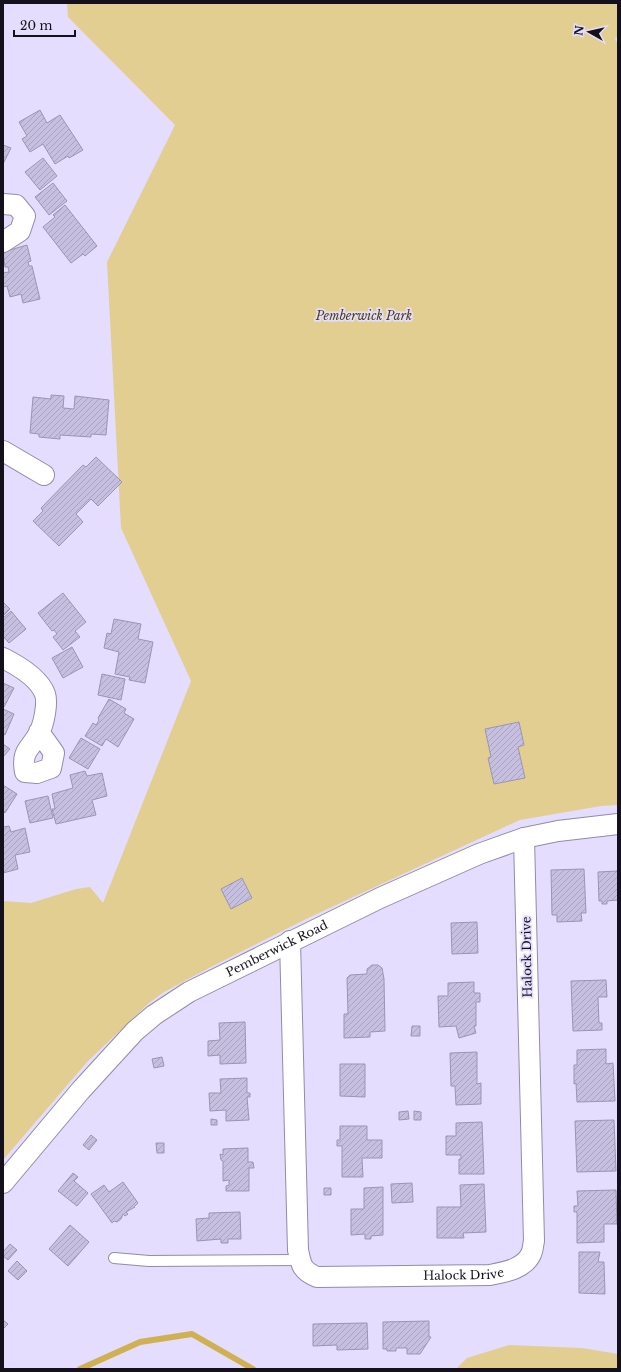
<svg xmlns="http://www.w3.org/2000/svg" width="621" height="1372" viewBox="0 0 621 1372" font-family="'Libre Baskerville',serif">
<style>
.park{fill:#e3ce92}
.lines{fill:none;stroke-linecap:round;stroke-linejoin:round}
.stream{stroke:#cfb153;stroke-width:6}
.building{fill:url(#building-hatch);stroke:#9b95b3}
.lane-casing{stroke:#928ba9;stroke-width:12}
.street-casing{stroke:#928ba9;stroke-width:22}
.lane{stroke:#fff;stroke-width:10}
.street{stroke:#fff;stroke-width:20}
.labels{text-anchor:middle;stroke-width:3.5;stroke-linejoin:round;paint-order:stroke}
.park-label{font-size:12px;font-style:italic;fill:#4b3e16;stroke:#e4ddfd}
.street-label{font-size:12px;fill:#14111c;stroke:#e4ddfd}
</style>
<defs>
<pattern id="building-hatch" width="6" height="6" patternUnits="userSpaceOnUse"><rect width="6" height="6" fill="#c6bfdf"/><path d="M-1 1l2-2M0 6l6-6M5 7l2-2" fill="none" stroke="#a9a3bf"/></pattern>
</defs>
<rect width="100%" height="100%" fill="#e4ddfd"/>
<path class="park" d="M 67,3 L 618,3 L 618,37 L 615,38 L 618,45 L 618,805 L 601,806 L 520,820 L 308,918 L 207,969 L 164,992 L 149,1003 L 88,1061 L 3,1160 L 3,901 L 31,903 L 76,889 L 90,887 L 103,903 L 191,681 L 121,528 L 107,262 L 175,125 L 68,17 Z
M 509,1345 L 582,1348 L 618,1354 L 618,1369 L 456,1369 L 467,1358 Z"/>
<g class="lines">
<path class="stream" d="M 80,1369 L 140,1342 L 192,1334 L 253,1369"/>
</g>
<path class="building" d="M 40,110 L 47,123 L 60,115 L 83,150 L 69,158 L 68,156 L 55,164 L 43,144 L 30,152 L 22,139 L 27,136 L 19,122 Z
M 3,145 L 11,148 L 3,164 Z
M 43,158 L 57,176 L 40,190 L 25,172 Z
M 53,183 L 67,201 L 49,215 L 35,197 Z
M 65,205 L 97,246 L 85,256 L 83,254 L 71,263 L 43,227 L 55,217 L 53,215 Z
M 27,245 L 31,261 L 28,262 L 29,266 L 32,266 L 40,299 L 23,303 L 21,294 L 10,297 L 7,286 L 3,287 L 3,273 L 9,272 L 8,267 L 5,267 L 3,252 Z
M 51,395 L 64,396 L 63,408 L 74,409 L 75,396 L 109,400 L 106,435 L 91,434 L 91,437 L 60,435 L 60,439 L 39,437 L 39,434 L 30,433 L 33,397 L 51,399 Z
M 96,457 L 122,482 L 98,506 L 91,499 L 76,514 L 83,522 L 59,546 L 33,521 L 43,511 L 41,508 L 83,465 L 86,467 Z
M 63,593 L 86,622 L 75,631 L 80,637 L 63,650 L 53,637 L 57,634 L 54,630 L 52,631 L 38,613 Z
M 3,602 L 10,609 L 3,616 Z
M 11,611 L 26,629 L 9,643 L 3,636 L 3,618 Z
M 114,619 L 141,624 L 138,639 L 153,642 L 145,683 L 129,680 L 130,677 L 115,674 L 119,652 L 104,648 L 107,633 L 111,634 Z
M 72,647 L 83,667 L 63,678 L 52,658 Z
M 102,674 L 125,679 L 121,700 L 98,695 Z
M 3,683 L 14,688 L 4,707 L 3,707 Z
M 109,699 L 126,709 L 124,713 L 134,719 L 118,747 L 106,739 L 102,746 L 85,736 L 93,723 L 96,725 L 99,720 L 98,718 Z
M 3,709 L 14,714 L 5,735 L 3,734 Z
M 519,722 L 524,745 L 518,747 L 525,778 L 494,784 L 488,758 L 491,757 L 485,729 Z
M 81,738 L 100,749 L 88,769 L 69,758 Z
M 3,744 L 10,749 L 3,757 Z
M 85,771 L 87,776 L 102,773 L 107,796 L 92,800 L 96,815 L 56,824 L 52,809 L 55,809 L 52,794 L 73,788 L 70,775 Z
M 3,785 L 17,794 L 5,813 L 3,811 Z
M 48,796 L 53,818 L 30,823 L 25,801 Z
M 9,826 L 11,832 L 25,828 L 30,852 L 15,855 L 18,869 L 3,873 L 3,827 Z
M 584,869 L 586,913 L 581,913 L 582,921 L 557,922 L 557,915 L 552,915 L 551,870 Z
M 618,871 L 618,900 L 607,901 L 607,904 L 602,904 L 602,901 L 599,901 L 598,872 Z
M 242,878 L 252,898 L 231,909 L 221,889 Z
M 477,922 L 478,953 L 452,954 L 451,923 Z
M 372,965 L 378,965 L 382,968 L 384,979 L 385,1031 L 370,1032 L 370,1037 L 344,1038 L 344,1014 L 348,1014 L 347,978 L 350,975 L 367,974 L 367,969 Z
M 606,980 L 607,997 L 598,997 L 599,1023 L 602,1023 L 602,1030 L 573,1031 L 571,981 Z
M 474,982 L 474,993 L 480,993 L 480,1002 L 476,1002 L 476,1026 L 474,1026 L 476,1033 L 459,1038 L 456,1026 L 439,1027 L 438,996 L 448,996 L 448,983 Z
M 245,1022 L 246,1063 L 220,1064 L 220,1055 L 208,1056 L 208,1041 L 220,1040 L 219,1023 Z
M 412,1026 L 420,1026 L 420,1036 L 411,1036 Z
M 606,1049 L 606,1064 L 613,1063 L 615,1101 L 577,1102 L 576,1083 L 574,1084 L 574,1065 L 577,1065 L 577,1050 Z
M 477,1052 L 477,1084 L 481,1083 L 481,1104 L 456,1105 L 455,1086 L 451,1086 L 450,1053 Z
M 162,1057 L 164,1066 L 154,1068 L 152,1059 Z
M 340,1064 L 365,1064 L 365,1097 L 340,1096 Z
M 247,1078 L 247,1093 L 250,1093 L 250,1097 L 247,1097 L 249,1120 L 226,1121 L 226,1110 L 210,1111 L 209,1093 L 221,1093 L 220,1079 Z
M 408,1111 L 409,1119 L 399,1120 L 399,1112 Z
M 414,1111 L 421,1112 L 421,1120 L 414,1120 Z
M 211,1119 L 217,1120 L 217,1125 L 211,1125 Z
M 614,1120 L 616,1171 L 577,1172 L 575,1121 Z
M 482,1122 L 484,1174 L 459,1174 L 459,1159 L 461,1159 L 461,1155 L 446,1155 L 446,1136 L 456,1136 L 456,1123 Z
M 340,1126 L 367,1126 L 367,1140 L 382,1140 L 382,1158 L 362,1158 L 363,1177 L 342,1177 L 342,1146 L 337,1146 L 337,1140 L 340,1140 Z
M 91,1135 L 97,1140 L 89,1150 L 83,1145 Z
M 156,1143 L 164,1143 L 164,1153 L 157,1153 Z
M 248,1148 L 248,1162 L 253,1162 L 254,1168 L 249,1168 L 249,1191 L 226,1191 L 226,1186 L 229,1185 L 229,1180 L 223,1181 L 223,1161 L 221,1160 L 220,1154 L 223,1155 L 223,1149 Z
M 73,1173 L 78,1177 L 74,1181 L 88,1193 L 77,1206 L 58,1191 Z
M 123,1182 L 138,1203 L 134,1207 L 135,1207 L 126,1212 L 128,1214 L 125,1216 L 123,1214 L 121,1219 L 117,1222 L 114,1221 L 112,1223 L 91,1194 L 104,1185 L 109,1192 Z
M 412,1183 L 413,1202 L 392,1203 L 391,1184 Z
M 484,1184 L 486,1232 L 463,1233 L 464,1238 L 437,1238 L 437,1207 L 461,1207 L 460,1185 Z
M 383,1187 L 383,1235 L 371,1236 L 371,1239 L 365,1239 L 365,1234 L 351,1235 L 351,1209 L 364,1209 L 364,1188 Z
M 324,1188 L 331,1188 L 331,1195 L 324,1195 Z
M 616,1190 L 617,1224 L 604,1224 L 604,1242 L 577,1243 L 577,1212 L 574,1212 L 574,1206 L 578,1206 L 577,1191 Z
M 240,1212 L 241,1239 L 228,1239 L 228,1243 L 221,1243 L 221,1239 L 197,1241 L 196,1219 L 209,1218 L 209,1213 Z
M 70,1225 L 89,1242 L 68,1266 L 49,1249 Z
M 10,1244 L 17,1250 L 8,1260 L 3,1256 L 3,1252 Z
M 579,1252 L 600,1252 L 598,1262 L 604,1262 L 605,1294 L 579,1293 Z
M 17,1261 L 27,1271 L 18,1280 L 8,1271 Z
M 3,1320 L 8,1324 L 3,1329 Z
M 429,1321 L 429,1337 L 431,1337 L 420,1354 L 407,1354 L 407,1348 L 396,1348 L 396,1351 L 387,1351 L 387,1349 L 383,1349 L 383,1322 Z
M 367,1323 L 368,1349 L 337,1350 L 337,1345 L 313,1346 L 313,1324 Z"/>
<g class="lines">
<g class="lane-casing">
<path id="lane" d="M 114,1258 L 149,1261 L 300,1260"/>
</g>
<g class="street-casing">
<g id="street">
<path d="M 3,204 L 16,205 L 25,216 L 20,231 L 3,242"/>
<path d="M 3,451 L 44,475"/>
<path d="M 3,658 C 17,665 39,678 45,694 C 48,703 44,724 39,733 C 30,750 21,750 25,772 L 37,773 L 51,768 L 54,753 L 39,732"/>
<path id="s1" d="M 290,941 L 298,1250 C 301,1265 302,1271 317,1277 L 490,1275 C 505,1272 524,1269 531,1254 C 533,1250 533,1245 534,1241 L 524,838"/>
<path id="s2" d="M 3,1183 L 81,1090 L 135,1031 L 154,1015 L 189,992 L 380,898 L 479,854 L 524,838 L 558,831 L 618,824"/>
</g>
</g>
<use href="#lane" class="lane"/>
<use href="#street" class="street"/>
</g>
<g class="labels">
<g class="park-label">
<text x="364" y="320">Pemberwick Park</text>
</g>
<g class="street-label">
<text dy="4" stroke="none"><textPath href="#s2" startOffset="366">Pemberwick Road</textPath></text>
<text transform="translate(527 957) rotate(-91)" y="4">Halock Drive</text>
<text dy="4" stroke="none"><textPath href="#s1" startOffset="491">Halock Drive</textPath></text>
</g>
</g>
<rect width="621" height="1372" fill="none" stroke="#14111c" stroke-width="8"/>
<g transform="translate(589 32) rotate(278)" stroke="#e4ddfd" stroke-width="3" paint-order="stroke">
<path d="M0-3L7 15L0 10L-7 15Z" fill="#14111c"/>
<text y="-6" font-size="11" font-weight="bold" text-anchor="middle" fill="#14111c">N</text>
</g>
<path d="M14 30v6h61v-6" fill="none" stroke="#14111c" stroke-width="2"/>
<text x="20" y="30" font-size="12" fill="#14111c" stroke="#e4ddfd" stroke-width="3" paint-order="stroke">20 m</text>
</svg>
